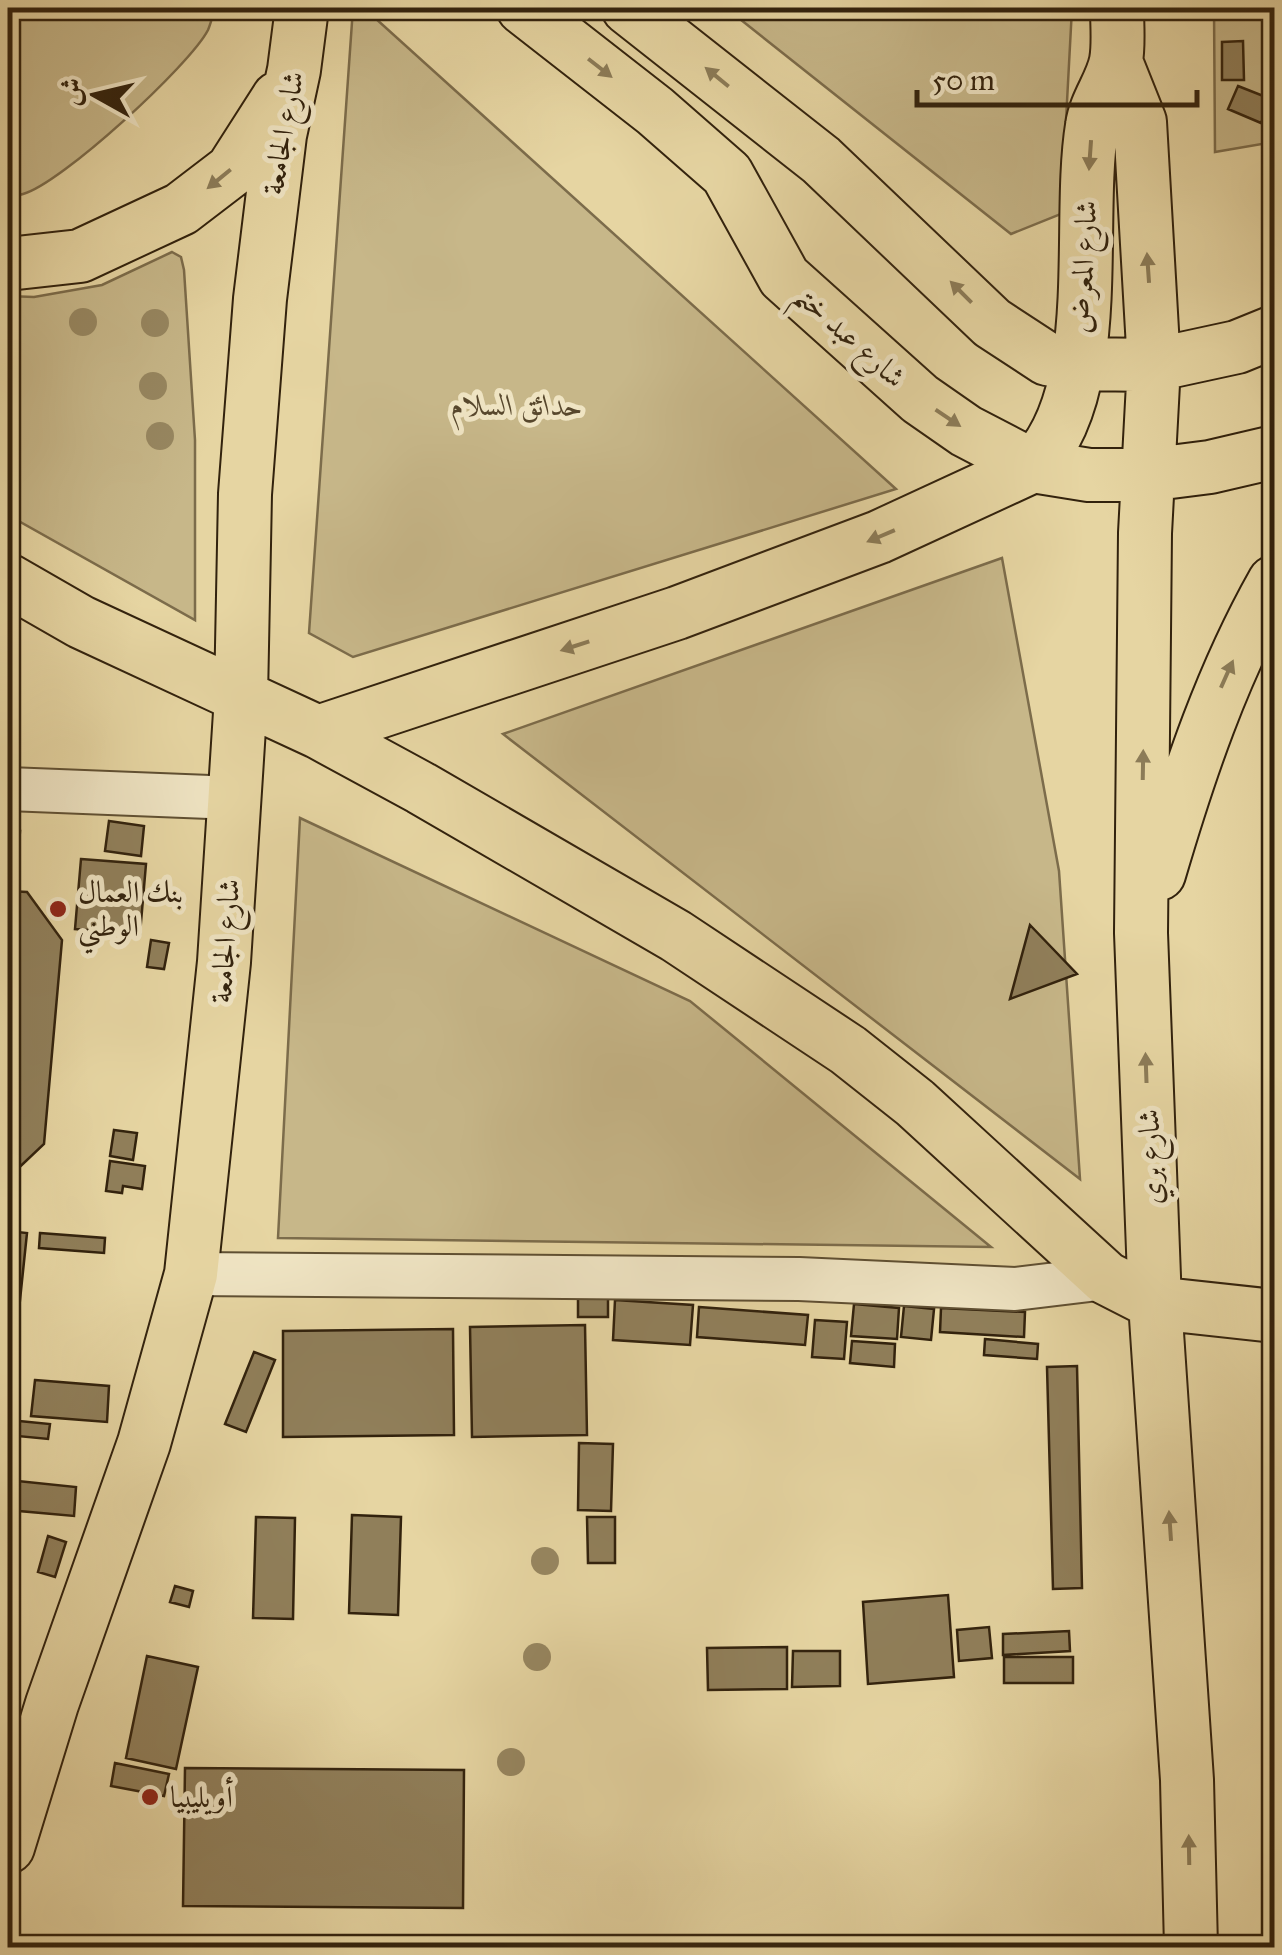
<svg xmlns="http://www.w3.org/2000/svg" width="1282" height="1955" viewBox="0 0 1282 1955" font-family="'IM FELL Great Primer',Amiri,serif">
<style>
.green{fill:#c7b789;stroke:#7c6c4b;stroke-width:2.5}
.building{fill:#907f5a;stroke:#32220d;stroke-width:2.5}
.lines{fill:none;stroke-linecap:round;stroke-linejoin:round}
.minor-casing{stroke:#5f4f32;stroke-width:46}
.major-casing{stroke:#32220d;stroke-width:56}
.minor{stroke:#efe4c3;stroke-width:42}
.major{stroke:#e6d5a2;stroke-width:52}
.tree{fill:#978761}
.oneway{fill:#8c7c58}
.poi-dot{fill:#8f2418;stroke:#efe4c3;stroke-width:4}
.labels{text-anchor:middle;stroke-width:10;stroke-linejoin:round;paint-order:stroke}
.street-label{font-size:30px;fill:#32220d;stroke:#efe4c3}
.park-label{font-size:30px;font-style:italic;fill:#57472c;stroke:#efe4c3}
.poi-label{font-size:30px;fill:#32220d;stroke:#efe4c3;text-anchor:start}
</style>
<rect width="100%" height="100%" fill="#e6d5a2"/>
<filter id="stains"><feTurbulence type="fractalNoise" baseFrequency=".002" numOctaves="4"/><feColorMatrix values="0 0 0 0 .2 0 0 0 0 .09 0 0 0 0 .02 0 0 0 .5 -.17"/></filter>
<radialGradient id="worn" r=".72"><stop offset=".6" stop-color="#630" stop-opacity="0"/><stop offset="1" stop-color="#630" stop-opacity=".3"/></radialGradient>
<path class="green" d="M 8,8 L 215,8 C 213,14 211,23 208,30 C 190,65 61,184 23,194 C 18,196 13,195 8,195 Z
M 353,8 L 364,8 L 896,489 L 353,657 L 309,633 Z
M 726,8 L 1072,8 L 1061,214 L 1011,234 Z
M 1214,8 L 1274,8 L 1274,142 L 1215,152 Z
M 172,252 L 181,257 L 184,270 L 195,440 L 195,620 L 8,515 L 8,296 L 34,297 L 102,285 Z
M 1002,558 L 1059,871 L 1080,1179 L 503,734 Z
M 300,818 L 690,1001 L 991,1247 L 278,1238 Z"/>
<path class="building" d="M 1243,41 L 1244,80 L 1222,80 L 1222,42 Z
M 1238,86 L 1271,99 L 1261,123 L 1228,109 Z
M 109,821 L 144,826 L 141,856 L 105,851 Z
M 8,830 L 20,831 L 18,862 L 8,861 Z
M 81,859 L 146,864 L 140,934 L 75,929 Z
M 8,891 L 27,892 L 62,940 L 44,1144 L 8,1178 Z
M 1030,925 L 1077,974 L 1010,999 Z
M 151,940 L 169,943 L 164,969 L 147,967 Z
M 114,1130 L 137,1133 L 133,1160 L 110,1156 Z
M 110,1161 L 145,1166 L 142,1189 L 123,1186 L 122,1193 L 106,1191 Z
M 8,1231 L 27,1233 L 8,1415 Z
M 40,1233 L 105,1238 L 104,1253 L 39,1248 Z
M 578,1292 L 608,1292 L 608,1317 L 578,1317 Z
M 615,1300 L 693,1305 L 690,1345 L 613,1340 Z
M 854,1304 L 899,1308 L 897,1339 L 851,1336 Z
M 904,1306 L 934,1309 L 931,1340 L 901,1337 Z
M 699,1307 L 808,1315 L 805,1345 L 697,1337 Z
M 941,1308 L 1025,1312 L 1024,1337 L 940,1332 Z
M 815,1320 L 847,1322 L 844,1359 L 812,1357 Z
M 585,1325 L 587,1435 L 472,1437 L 470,1327 Z
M 453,1329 L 454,1435 L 283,1437 L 283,1331 Z
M 985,1339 L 1038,1344 L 1037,1359 L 984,1355 Z
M 852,1341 L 895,1344 L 894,1367 L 850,1363 Z
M 254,1352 L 275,1360 L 246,1432 L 225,1424 Z
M 1077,1366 L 1082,1588 L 1053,1589 L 1047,1367 Z
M 35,1380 L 109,1386 L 107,1422 L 31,1416 Z
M 19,1421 L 50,1424 L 48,1439 L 17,1436 Z
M 579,1443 L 613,1444 L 611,1511 L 578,1510 Z
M 8,1480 L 76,1487 L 74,1516 L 8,1510 Z
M 352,1515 L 401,1517 L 398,1615 L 349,1613 Z
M 256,1517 L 295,1518 L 293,1619 L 253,1618 Z
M 587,1517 L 615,1517 L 615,1563 L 588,1563 Z
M 48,1536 L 66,1542 L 55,1577 L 38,1572 Z
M 175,1586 L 193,1591 L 189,1607 L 170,1602 Z
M 948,1595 L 954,1677 L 868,1684 L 863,1602 Z
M 989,1627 L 992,1658 L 959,1661 L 957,1630 Z
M 1069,1631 L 1070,1651 L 1003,1655 L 1003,1634 Z
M 787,1647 L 787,1689 L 708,1690 L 707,1648 Z
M 793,1651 L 840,1651 L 840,1686 L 792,1687 Z
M 147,1656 L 198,1667 L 176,1769 L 126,1758 Z
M 1004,1657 L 1073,1657 L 1073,1683 L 1004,1683 Z
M 115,1763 L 169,1774 L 164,1796 L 111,1786 Z
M 185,1768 L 464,1770 L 463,1908 L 183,1906 Z
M 731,1943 L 777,1944 L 777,1948 L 731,1948 Z"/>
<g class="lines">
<g class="minor-casing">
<path id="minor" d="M 8,789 L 235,798
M 191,1274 L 799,1279 L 1015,1289 L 1106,1278"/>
</g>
<g class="major-casing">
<path id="major" d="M 523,8 L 655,111 L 727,174 L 784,277 L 920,399 L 966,431 L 1033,466 L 1089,475 L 1147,475 L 1210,467 L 1274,452
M 628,8 L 821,160 L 992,323 L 1047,359 L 1077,364 L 1154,365 L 1237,347 L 1274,332
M 1116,62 L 1140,122 L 1154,365 L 1145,533 L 1141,933 L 1155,1303 L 1187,1780 L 1191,1948
M 8,264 L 80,256 L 181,209 L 232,170 L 278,98
M 8,580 L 81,622 L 318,732 L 421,788 L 676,936 L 848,1050 L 915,1103 L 1106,1278 L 1155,1303 L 1274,1316
M 318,732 L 677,613 L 879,537 L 1033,466 C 1107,391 1076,224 1092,126 C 1095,103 1112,83 1116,61 C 1119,44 1117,25 1117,8
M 1159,874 C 1189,772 1222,674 1274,582
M 8,1847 L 52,1704 L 144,1443 L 191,1274 L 224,962 L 241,697 L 245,494 L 260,299 L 280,135 L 294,70 L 302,8"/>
</g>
<use href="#minor" class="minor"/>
<use href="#major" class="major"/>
</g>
<g class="tree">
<circle cx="83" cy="322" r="14"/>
<circle cx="155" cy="323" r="14"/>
<circle cx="153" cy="386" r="14"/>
<circle cx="160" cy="436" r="14"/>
<circle cx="545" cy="1561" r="14"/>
<circle cx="537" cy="1657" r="14"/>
<circle cx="511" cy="1762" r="14"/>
</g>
<defs><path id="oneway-solid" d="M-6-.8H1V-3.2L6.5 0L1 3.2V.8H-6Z" transform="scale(2.5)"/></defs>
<g class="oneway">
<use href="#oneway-solid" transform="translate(600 68) rotate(38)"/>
<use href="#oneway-solid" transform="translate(717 77) rotate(-141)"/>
<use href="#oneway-solid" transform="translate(1090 155) rotate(94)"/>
<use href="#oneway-solid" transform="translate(219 179) rotate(141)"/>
<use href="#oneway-solid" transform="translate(1148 268) rotate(-94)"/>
<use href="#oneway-solid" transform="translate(961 292) rotate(-135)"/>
<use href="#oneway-solid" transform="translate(948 418) rotate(34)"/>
<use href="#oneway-solid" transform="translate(881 536) rotate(157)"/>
<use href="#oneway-solid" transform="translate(575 646) rotate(162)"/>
<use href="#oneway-solid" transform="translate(1227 674) rotate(-66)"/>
<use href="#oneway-solid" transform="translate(1143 765) rotate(-89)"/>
<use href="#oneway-solid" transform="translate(1146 1068) rotate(-92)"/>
<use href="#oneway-solid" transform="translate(1170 1526) rotate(-94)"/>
<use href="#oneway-solid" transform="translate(1189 1850) rotate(-91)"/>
</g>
<g class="poi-dot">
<circle cx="58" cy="909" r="10"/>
<circle cx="150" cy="1797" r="10"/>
</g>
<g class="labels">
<g class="street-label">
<text transform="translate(283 133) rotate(-80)" y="10">شارع الجامعة</text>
<text transform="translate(1083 267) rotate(-87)" y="10">شارع المعرض</text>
<text transform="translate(850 336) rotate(42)" y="10">شارع عبد ختم</text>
<text transform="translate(225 941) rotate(-86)" y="10">شارع الجامعة</text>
<text transform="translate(1150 1157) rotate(-92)" y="10">شارع بري</text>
</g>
<g class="park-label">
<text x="517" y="415">حدائق السلام</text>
</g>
<g class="poi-label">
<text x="78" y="902">بنك العمال<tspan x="78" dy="34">الوطني</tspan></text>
<text x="170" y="1807">أويليبيا</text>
</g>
</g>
<rect width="1282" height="1955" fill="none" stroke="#e6d5a2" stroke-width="40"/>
<rect x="10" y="10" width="1262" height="1935" fill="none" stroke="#32220d" stroke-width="5"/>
<rect x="20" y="20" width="1242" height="1915" fill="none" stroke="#32220d" stroke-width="2.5"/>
<g transform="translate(95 95) rotate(278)" stroke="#efe4c3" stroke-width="8" paint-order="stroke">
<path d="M0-8L18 38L0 25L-18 38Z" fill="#32220d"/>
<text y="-15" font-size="28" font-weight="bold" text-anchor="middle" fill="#32220d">ش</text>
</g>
<path d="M917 90v15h280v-15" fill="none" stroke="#32220d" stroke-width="5"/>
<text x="932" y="90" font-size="30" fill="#32220d" stroke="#efe4c3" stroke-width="8" paint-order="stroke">50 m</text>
<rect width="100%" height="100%" filter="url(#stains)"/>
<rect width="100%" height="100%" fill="url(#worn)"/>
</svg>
